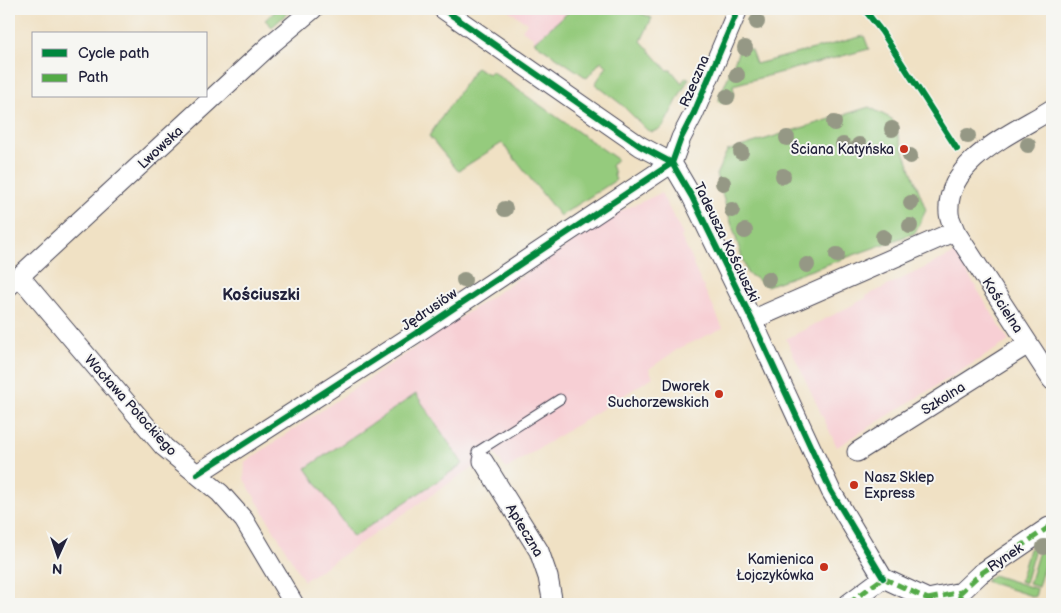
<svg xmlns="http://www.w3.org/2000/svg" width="1061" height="613" viewBox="0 0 1061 613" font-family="'Balsamiq Sans',sans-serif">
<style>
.built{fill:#f7cfd4}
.green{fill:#95cb7d;stroke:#5c765c}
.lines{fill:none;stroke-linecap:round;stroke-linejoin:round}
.service-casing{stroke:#413f50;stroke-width:11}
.minor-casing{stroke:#413f50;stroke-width:21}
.service{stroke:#fff;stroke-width:9}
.minor{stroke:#fff;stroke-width:19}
.quiet{stroke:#53aa46;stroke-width:5;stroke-dasharray:10 5;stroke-linecap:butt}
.cycleway-casing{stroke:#f6f6f2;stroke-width:9}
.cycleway{stroke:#00873e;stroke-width:6}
.tree{fill:#959885}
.poi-dot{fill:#c8321e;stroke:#f6f6f2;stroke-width:2}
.labels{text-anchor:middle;stroke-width:4;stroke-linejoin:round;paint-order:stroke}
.street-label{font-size:14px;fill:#22223b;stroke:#f6f6f2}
.poi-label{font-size:14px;fill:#22223b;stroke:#f6f6f2;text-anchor:end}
.quarter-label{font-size:16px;font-weight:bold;fill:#22223b;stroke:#f6f6f2}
</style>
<rect width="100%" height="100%" fill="#f6f6f2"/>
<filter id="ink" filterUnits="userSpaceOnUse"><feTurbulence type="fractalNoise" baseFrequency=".02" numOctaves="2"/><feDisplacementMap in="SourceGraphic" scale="10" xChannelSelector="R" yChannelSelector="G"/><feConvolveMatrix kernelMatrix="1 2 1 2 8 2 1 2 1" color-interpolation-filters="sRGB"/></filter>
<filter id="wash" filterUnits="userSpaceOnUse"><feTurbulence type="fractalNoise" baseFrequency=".0096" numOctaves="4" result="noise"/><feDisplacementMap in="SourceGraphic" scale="20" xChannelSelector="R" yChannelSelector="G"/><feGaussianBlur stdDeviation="1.12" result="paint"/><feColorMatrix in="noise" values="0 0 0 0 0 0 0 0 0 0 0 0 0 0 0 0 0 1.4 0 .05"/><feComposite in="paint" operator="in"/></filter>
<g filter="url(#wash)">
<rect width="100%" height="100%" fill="#f0e1c4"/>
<path class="built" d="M 507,9 L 572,9 L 534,42 L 533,37 L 522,30 L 527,23 Z
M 661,193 L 683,235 L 681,237 L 694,263 L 693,265 L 723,328 L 678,349 L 649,369 L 653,377 L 506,469 L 494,453 L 304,581 L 244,479 L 245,462 L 614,214 Z
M 955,253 L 1009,341 L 837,447 L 786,339 L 866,298 L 866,296 Z"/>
<path class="green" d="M 278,9 L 292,9 L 272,27 L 265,20 Z
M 572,9 L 632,9 L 652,18 L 641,41 L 667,70 L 671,70 L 682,83 L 685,78 L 689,78 L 664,125 L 660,129 L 652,132 L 647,130 L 621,104 L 595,84 L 607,66 L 601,61 L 587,78 L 534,42 Z
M 864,36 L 869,49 L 733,85 L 734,93 L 732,100 L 727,102 L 720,103 L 718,101 L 740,48 L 744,47 L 751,50 L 756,64 Z
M 476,67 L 488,74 L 491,71 L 617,159 L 611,166 L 615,172 L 613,173 L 616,180 L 560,216 L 502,143 L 458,171 L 429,136 Z
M 869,107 L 892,119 L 926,210 L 915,233 L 767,286 L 747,273 L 716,175 L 727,151 Z
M 416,394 L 463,464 L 353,537 L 306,468 Z
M 1051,541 L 1038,587 L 1029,584 L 1041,544 Z
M 1036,545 L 1025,583 L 1020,581 L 1029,549 Z
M 993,575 L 1037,589 L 1035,597 L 985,581 Z"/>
</g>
<g filter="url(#ink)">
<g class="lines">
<g class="service-casing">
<path id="service" d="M 483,461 L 477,452 L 560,399"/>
</g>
<g class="minor-casing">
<path id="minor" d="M 443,9 L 640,146 L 672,163 L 692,197 L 752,320 L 831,491 L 883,578
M 955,231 L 1052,380
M 20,277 L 164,447 L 220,493 L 244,520 L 294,604
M 9,286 L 270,45 L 313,9
M 752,320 L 955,231 C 953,225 949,218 949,213 C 945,160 1016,132 1052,109
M 857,452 L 1028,344
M 483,461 L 539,551 L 548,577 L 553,604
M 197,474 L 424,328 L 672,163 L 681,138 L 694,113 L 738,9
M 883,578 L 928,599 L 935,604
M 928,599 L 961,592 L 980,574 L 1049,527 L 1052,528
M 848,604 L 883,578"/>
</g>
<use href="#service" class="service"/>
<use href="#minor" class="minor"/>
<path class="quiet" d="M 883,578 L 928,599 L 935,604
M 928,599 L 961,592 L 980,574 L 1049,527 L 1052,528
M 848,604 L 883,578
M 958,604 L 961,592"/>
<g class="cycleway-casing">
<path id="cycleway" d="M 443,9 L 640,146 L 672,163 L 692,197 L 752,320 L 831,491 L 883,578
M 864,9 L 882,32 L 957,149
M 197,474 L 424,328 L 672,163 L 681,138 L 694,113 L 738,9"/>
</g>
<use href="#cycleway" class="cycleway"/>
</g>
<g class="tree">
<circle cx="757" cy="22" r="8"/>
<circle cx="745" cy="48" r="8"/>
<circle cx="737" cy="75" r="8"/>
<circle cx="727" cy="97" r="8"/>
<circle cx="834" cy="123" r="8"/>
<circle cx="892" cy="129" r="8"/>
<circle cx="968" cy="136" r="8"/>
<circle cx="787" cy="138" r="8"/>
<circle cx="843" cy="145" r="8"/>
<circle cx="859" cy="145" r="8"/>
<circle cx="1028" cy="145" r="8"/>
<circle cx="741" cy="152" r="8"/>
<circle cx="910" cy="156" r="8"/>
<circle cx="783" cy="176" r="8"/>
<circle cx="723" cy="183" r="8"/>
<circle cx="911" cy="203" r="8"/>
<circle cx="505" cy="209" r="8"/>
<circle cx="732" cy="210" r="8"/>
<circle cx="910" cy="226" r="8"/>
<circle cx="745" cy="231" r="8"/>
<circle cx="883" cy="237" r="8"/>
<circle cx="837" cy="255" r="8"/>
<circle cx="807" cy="265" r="8"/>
<circle cx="768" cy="279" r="8"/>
<circle cx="464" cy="280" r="8"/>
<circle cx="1044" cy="547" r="8"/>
</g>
</g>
<g class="poi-dot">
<circle cx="904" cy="149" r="5"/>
<circle cx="719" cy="394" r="5"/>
<circle cx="854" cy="485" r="5"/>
<circle cx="824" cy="567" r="5"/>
</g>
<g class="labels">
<g class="street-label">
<text transform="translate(694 81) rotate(-67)" y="5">Rzeczna</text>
<text transform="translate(160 147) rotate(-43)" y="5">Lwowska</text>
<text transform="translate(727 242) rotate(64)" y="5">Tadeusza Kościuszki</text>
<text transform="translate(1003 305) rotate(57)" y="5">Kościelna</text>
<text transform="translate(429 309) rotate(-34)" y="5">Jędrusiów</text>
<text transform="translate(943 398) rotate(-32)" y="5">Szkolna</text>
<text transform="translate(131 405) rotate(48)" y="5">Wacława Potockiego</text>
<text transform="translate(525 530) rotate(59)" y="5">Apteczna</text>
<text transform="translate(1005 557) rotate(-34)" y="5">Rynek</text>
</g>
<g class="poi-label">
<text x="894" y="154">Ściana Katyńska</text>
<text x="709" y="391">Dworek<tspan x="709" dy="16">Suchorzewskich</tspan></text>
<text x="864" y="482" text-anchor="start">Nasz Sklep<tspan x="864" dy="16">Express</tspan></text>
<text x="814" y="564">Kamienica<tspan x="814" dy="16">Łojczykówka</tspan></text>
</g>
<g class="quarter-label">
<text x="261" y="300">Kościuszki</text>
</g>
</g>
<rect width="1061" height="613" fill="none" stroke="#f6f6f2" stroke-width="30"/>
<rect x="32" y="32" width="175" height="65" fill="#f6f6f2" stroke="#a1a1a9"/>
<rect x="42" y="49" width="25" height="8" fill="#00873e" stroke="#a1a1a9"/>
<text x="78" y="58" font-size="15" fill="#22223b">Cycle path</text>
<rect x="42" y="74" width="25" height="8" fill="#53aa46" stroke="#a1a1a9"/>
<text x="78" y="82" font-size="15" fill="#22223b">Path</text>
<g transform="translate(58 556) rotate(183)" stroke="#f6f6f2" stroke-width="4" paint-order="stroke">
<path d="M0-4L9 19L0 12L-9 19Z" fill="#22223b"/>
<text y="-8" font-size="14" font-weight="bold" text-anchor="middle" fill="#22223b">N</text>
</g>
</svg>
